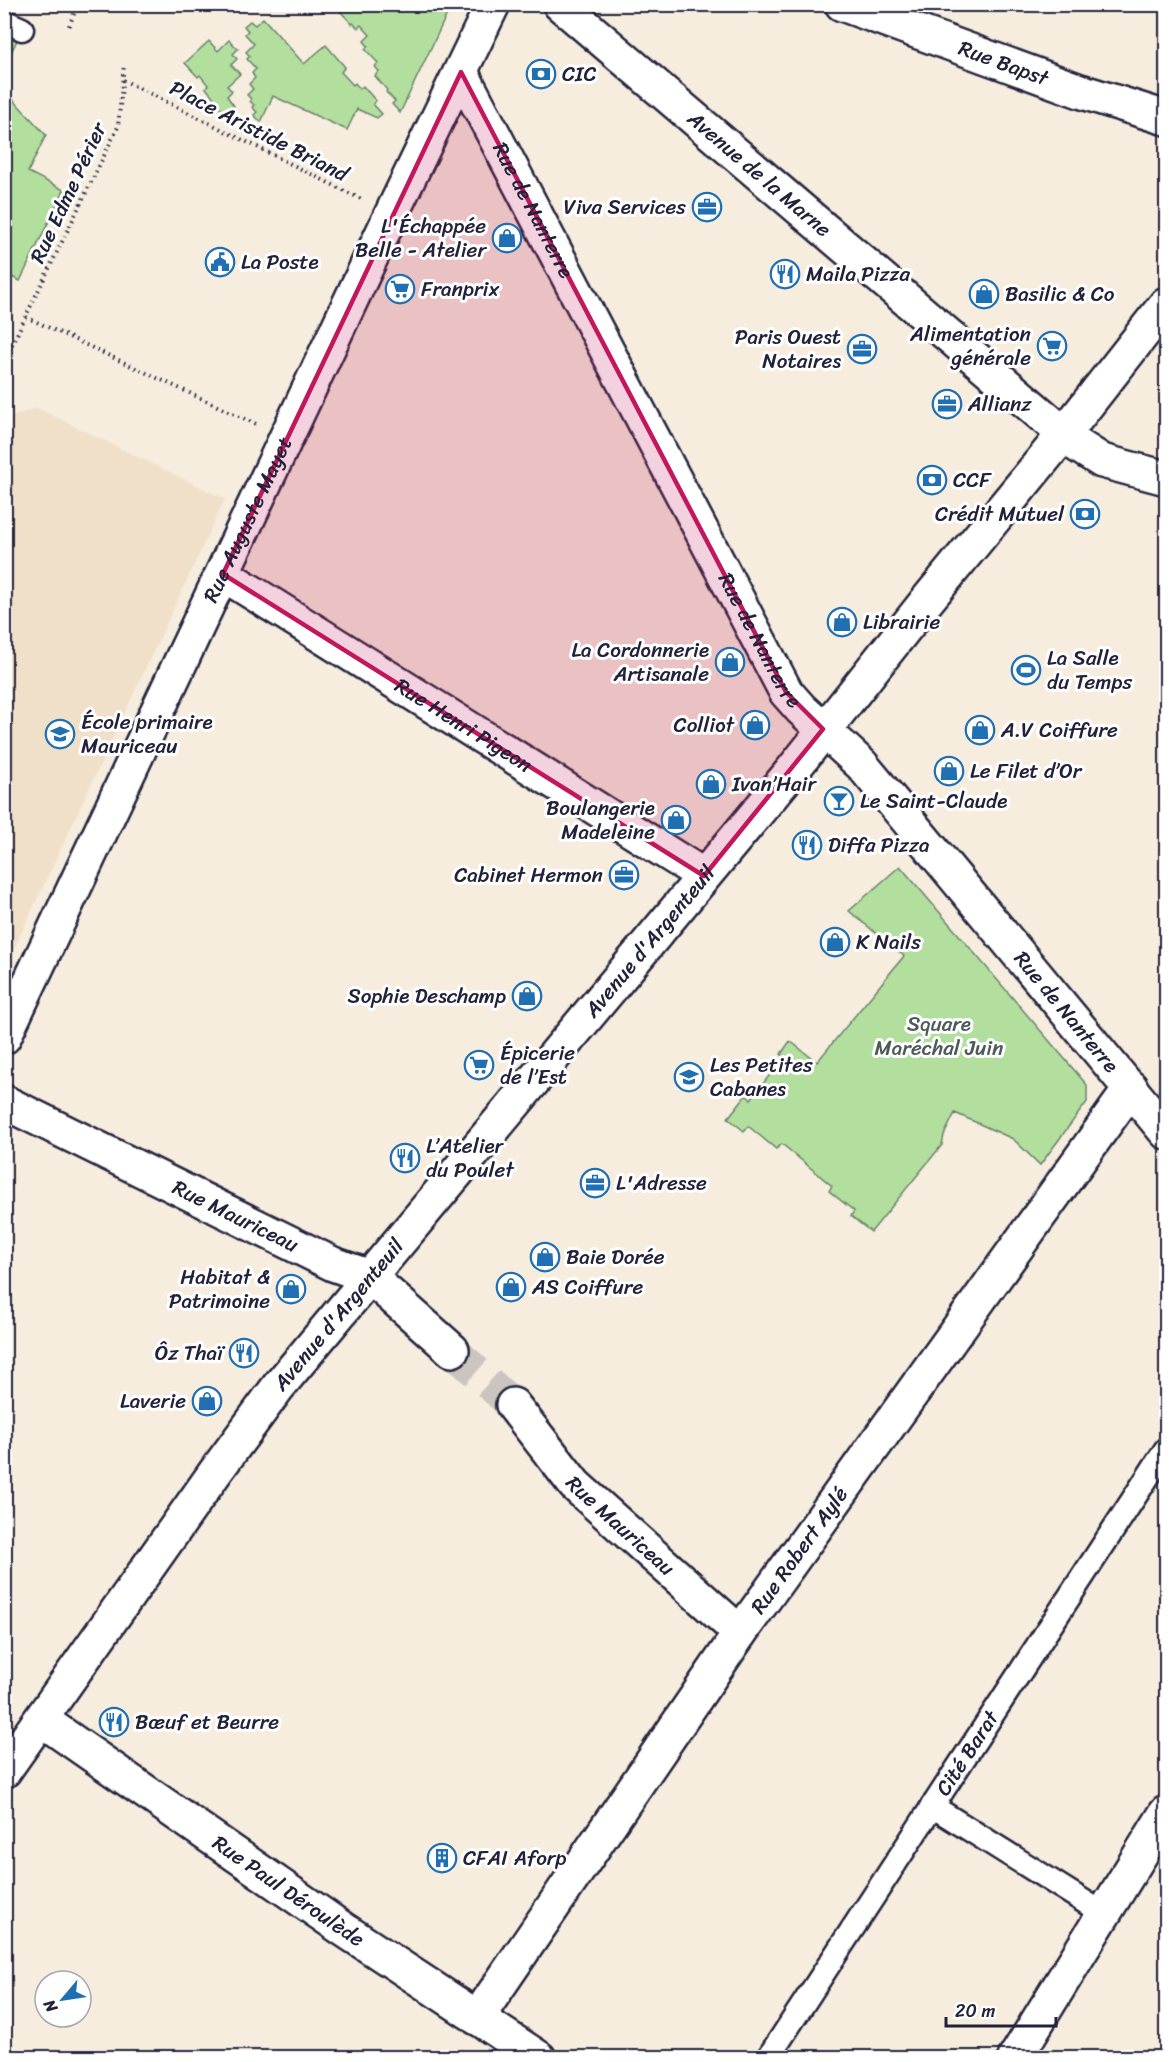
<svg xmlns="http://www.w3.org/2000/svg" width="1171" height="2062" viewBox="0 0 1171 2062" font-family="Sriracha,sans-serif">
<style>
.built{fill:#f0e0c9}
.green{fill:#b2df9d;stroke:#6a806c;stroke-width:1.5}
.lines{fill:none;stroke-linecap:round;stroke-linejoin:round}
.street-tunnel{stroke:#ccc4be;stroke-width:33;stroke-dasharray:33 16;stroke-linecap:butt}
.lane-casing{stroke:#22223b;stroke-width:27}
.street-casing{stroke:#22223b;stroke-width:38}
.secondary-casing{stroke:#22223b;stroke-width:38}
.path{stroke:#22223b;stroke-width:4;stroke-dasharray:1.5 4.5;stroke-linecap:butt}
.lane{stroke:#fff;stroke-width:22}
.street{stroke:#fff;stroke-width:33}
.secondary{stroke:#fff;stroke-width:33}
.marked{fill:#c2185b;fill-opacity:0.2;stroke:#c2185b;stroke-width:4.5;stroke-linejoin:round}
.labels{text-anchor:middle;stroke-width:6;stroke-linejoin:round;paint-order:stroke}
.street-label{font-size:21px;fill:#22223b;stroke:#fff}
.poi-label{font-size:21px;fill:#22223b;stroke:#fff;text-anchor:start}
.park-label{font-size:21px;fill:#4d5b58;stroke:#fff}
</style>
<rect width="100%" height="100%" fill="#f6eddf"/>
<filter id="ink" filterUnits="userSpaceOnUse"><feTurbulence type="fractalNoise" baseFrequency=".0167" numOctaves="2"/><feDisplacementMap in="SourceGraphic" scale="12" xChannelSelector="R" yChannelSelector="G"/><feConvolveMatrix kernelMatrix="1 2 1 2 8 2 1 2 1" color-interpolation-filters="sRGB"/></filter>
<g filter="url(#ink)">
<path class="built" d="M 37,408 L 225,499 L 5,968 L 5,431 L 11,417 Z"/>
<path class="green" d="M 430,5 L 440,6 L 445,5 L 448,12 L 400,113 L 392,104 L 395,101 L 386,92 L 387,90 L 375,76 L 379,71 L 375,67 L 378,63 L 365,49 L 368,46 L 364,41 L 370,35 L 361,25 L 358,28 L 353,23 L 352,24 L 339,10 L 341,9 L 337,5 Z
M 263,18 L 304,64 L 326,45 L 345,67 L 341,72 L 353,85 L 355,83 L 360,89 L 363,86 L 376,101 L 373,104 L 382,114 L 377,118 L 357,109 L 347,130 L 273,96 L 261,122 L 254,115 L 257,112 L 252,107 L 254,105 L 250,101 L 251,99 L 247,95 L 253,89 L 249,84 L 255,78 L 252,73 L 256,69 L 247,59 L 250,56 L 246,52 L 254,44 L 245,34 L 248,31 L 244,26 L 250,21 L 255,25 Z
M 4,34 L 17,40 L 5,65 L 4,65 Z
M 229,40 L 238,49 L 233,54 L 237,59 L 231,65 L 240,74 L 227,86 L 232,91 L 227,96 L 234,106 L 228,112 L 209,103 L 214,98 L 206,88 L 208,85 L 200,75 L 198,77 L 185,63 L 209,41 L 218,51 Z
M 5,91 L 46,135 L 28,172 L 64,190 L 20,281 L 6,274 L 5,277 Z
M 900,866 L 1087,1085 L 1087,1102 L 1040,1165 L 1013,1139 L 955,1113 L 944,1135 L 942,1145 L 871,1232 L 851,1216 L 854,1211 L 829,1191 L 832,1186 L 782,1144 L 776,1149 L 748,1126 L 744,1131 L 728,1118 L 746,1095 L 751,1099 L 784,1057 L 781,1054 L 790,1041 L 817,1062 L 904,956 L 849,911 Z"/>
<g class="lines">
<path class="street-tunnel" d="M 452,1350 L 513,1405"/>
<g class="lane-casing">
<g id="lane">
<path d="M 4,21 L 22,29"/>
<path d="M 932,1806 L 1104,1914"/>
<path id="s1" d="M 768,2058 L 1166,1449"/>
</g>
</g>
<g class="street-casing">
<g id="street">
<path id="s2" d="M 842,4 L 1080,91 L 1166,118"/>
<path id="s3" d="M 461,72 L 786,692 L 801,709 L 862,765 L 1166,1132"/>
<path id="s4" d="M 223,574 L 704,876"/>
<path id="s5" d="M 4,1037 L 391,215 L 493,4"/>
<path id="s6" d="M 4,1102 L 333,1264 L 370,1277 L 452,1350"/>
<path id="s7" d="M 513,1405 L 575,1485 L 740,1633"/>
<path id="s8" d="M 42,1720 L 343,1929 L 539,2058"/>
<path id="s9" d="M 477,2018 L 740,1633 L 1131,1088"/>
<path d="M 1015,2058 L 1166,1813"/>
</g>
</g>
<g class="secondary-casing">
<g id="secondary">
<path id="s10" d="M 560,4 L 1077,445 L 1102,461 L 1166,478"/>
<path id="s11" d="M 4,1771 L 216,1471 L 278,1387 L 791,772 L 925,603 L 1064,434 L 1166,304"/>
</g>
</g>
<path class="path" d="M 69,26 L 78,4
M 123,80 L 361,199
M 26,317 L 256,424
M 4,361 L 118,127 L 124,65"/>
<use href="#lane" class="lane"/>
<use href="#street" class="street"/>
<use href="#secondary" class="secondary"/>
</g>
</g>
<path class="marked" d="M 461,72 L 786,692 L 823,729 L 704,876 L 223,574 Z"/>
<defs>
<g id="bank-ring" transform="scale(1.5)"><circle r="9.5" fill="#fff" stroke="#1f6fb2" stroke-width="1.5"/><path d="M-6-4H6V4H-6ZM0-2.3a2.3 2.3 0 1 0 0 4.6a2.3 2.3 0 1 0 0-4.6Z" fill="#1f6fb2"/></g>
<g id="office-ring" transform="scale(1.5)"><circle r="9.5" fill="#fff" stroke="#1f6fb2" stroke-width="1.5"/><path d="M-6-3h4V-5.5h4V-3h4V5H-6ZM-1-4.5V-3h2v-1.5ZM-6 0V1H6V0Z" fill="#1f6fb2"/></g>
<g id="shop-ring" transform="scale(1.5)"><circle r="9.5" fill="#fff" stroke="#1f6fb2" stroke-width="1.5"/><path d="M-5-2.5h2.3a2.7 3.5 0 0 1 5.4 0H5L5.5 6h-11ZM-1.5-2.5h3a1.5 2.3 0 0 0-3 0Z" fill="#1f6fb2"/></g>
<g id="civic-ring" transform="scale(1.5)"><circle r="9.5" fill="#fff" stroke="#1f6fb2" stroke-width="1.5"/><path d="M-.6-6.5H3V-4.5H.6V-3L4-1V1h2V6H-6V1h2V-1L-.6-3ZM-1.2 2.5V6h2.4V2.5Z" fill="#1f6fb2"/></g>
<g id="restaurant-ring" transform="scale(1.5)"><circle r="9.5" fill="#fff" stroke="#1f6fb2" stroke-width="1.5"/><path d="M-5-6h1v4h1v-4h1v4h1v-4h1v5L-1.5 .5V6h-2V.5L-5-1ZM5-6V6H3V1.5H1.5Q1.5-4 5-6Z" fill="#1f6fb2"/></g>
<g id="supermarket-ring" transform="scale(1.5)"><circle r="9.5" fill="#fff" stroke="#1f6fb2" stroke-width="1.5"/><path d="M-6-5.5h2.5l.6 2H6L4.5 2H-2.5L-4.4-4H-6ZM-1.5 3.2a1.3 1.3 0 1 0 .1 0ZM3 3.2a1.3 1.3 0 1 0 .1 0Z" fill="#1f6fb2"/></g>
<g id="stadium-ring" transform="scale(1.5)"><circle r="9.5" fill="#fff" stroke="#1f6fb2" stroke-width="1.5"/><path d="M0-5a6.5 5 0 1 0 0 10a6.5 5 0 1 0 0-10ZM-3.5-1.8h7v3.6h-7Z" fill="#1f6fb2"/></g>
<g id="school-ring" transform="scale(1.5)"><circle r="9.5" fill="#fff" stroke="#1f6fb2" stroke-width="1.5"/><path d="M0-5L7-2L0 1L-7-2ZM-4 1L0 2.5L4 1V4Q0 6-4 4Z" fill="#1f6fb2"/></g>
<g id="bar-ring" transform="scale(1.5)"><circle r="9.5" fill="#fff" stroke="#1f6fb2" stroke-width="1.5"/><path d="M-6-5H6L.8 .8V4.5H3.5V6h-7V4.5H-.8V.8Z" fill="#1f6fb2"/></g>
<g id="building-ring" transform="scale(1.5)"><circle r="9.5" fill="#fff" stroke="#1f6fb2" stroke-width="1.5"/><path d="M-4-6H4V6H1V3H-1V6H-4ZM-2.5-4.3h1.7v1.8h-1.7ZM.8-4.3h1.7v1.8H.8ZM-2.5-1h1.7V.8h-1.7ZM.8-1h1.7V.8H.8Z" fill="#1f6fb2"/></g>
</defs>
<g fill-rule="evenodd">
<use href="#bank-ring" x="541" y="74"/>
<use href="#office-ring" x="707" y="207"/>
<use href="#shop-ring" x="507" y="238"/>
<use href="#civic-ring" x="220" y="262"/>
<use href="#restaurant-ring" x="785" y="274"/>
<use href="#supermarket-ring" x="400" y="289"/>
<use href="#shop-ring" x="984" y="294"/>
<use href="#supermarket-ring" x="1052" y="346"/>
<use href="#office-ring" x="862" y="349"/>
<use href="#office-ring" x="947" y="404"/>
<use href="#bank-ring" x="932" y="480"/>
<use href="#bank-ring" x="1085" y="514"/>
<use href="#shop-ring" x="842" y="622"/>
<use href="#shop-ring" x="730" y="662"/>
<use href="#stadium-ring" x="1026" y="670"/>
<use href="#shop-ring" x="755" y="725"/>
<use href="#shop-ring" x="980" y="730"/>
<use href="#school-ring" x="60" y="734"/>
<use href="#shop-ring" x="949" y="771"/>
<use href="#shop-ring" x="711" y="784"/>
<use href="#bar-ring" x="839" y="801"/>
<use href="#shop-ring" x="676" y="820"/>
<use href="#restaurant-ring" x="807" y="845"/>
<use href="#office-ring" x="624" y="875"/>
<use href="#shop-ring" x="835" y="942"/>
<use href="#shop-ring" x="527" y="996"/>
<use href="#supermarket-ring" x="479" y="1065"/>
<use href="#school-ring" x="689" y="1077"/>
<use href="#restaurant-ring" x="405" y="1158"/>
<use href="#office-ring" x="595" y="1183"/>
<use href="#shop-ring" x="545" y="1257"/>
<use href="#shop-ring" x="511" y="1287"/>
<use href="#shop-ring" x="291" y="1289"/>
<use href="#restaurant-ring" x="244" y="1353"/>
<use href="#shop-ring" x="207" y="1401"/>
<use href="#restaurant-ring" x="114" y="1722"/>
<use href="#building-ring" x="442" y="1858"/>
</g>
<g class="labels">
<g class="street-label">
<text dy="7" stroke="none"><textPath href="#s2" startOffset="172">Rue Bapst</textPath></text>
<text transform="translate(259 131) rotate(27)" y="7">Place Aristide Briand</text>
<text dy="7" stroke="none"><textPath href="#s10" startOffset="262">Avenue de la Marne</textPath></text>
<text transform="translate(68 193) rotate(-65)" y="7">Rue Edme Périer</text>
<text dy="7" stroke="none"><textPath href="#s3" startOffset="156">Rue de Nanterre</textPath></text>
<text dy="7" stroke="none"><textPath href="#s5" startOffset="572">Rue Auguste Mayet</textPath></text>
<text dy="7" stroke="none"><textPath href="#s3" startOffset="642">Rue de Nanterre</textPath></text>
<text dy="7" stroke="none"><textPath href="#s4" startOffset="284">Rue Henri Pigeon</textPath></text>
<text dy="7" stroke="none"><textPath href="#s11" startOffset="1052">Avenue d'Argenteuil</textPath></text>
<text dy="7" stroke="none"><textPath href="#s3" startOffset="1126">Rue de Nanterre</textPath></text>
<text dy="7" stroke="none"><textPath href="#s6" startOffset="258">Rue Mauriceau</textPath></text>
<text dy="7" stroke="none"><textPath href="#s11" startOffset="566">Avenue d'Argenteuil</textPath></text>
<text dy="7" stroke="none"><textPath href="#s7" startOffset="162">Rue Mauriceau</textPath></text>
<text dy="7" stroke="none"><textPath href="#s9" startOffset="568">Rue Robert Aylé</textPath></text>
<text dy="7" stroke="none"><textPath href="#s1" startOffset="364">Cité Barat</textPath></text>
<text dy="7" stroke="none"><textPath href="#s8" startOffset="300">Rue Paul Déroulède</textPath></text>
</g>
<g class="poi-label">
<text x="562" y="81">CIC</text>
<text x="686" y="214" text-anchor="end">Viva Services</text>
<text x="486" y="233" text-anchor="end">L'Échappée<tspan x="486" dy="24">Belle - Atelier</tspan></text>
<text x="241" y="269">La Poste</text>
<text x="806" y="281">Maila Pizza</text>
<text x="421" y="296">Franprix</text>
<text x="1005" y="301">Basilic &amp; Co</text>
<text x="1031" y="341" text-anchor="end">Alimentation<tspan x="1031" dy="24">générale</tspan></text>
<text x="841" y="344" text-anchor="end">Paris Ouest<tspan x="841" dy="24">Notaires</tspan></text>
<text x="968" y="411">Allianz</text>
<text x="953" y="487">CCF</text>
<text x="1064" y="521" text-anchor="end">Crédit Mutuel</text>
<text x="863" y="629">Librairie</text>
<text x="709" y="657" text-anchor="end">La Cordonnerie<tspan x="709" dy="24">Artisanale</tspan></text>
<text x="1047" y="665">La Salle<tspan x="1047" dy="24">du Temps</tspan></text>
<text x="81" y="729">École primaire<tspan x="81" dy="24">Mauriceau</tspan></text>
<text x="734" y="732" text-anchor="end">Colliot</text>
<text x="1001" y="737">A.V Coiffure</text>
<text x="970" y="778">Le Filet d’Or</text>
<text x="732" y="791">Ivan’Hair</text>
<text x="860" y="808">Le Saint-Claude</text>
<text x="655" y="815" text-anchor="end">Boulangerie<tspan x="655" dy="24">Madeleine</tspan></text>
<text x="828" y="852">Diffa Pizza</text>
<text x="603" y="882" text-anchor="end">Cabinet Hermon</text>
<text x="856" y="949">K Nails</text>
<text x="506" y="1003" text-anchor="end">Sophie Deschamp</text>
<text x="500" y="1060">Épicerie<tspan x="500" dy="24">de l’Est</tspan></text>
<text x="710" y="1072">Les Petites<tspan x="710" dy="24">Cabanes</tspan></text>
<text x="426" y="1153">L’Atelier<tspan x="426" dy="24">du Poulet</tspan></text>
<text x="616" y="1190">L'Adresse</text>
<text x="566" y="1264">Baie Dorée</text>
<text x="270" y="1284" text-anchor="end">Habitat &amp;<tspan x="270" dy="24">Patrimoine</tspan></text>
<text x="532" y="1294">AS Coiffure</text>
<text x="223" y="1360" text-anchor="end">Ôz Thaï</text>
<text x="186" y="1408" text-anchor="end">Laverie</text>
<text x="135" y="1729">Bœuf et Beurre</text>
<text x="463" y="1865">CFAI Aforp</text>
</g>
<g class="park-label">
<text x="939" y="1031">Square<tspan x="939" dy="24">Maréchal Juin</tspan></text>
</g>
</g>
<rect width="1171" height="2062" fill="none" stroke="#fff" stroke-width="24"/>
<rect x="12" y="12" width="1147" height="2038" fill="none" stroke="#22223b" stroke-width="2" filter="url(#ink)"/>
<g transform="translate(63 1999) rotate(241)"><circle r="28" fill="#ffffff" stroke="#a7a7b1" stroke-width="1.5"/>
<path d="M0-4.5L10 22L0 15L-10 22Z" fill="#1f6fb2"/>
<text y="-9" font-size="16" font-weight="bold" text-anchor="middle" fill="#22223b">N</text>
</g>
<path d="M946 2017v9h110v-9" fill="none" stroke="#22223b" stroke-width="3"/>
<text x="955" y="2017" font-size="18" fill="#22223b" stroke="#ffffff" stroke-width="4.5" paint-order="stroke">20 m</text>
</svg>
